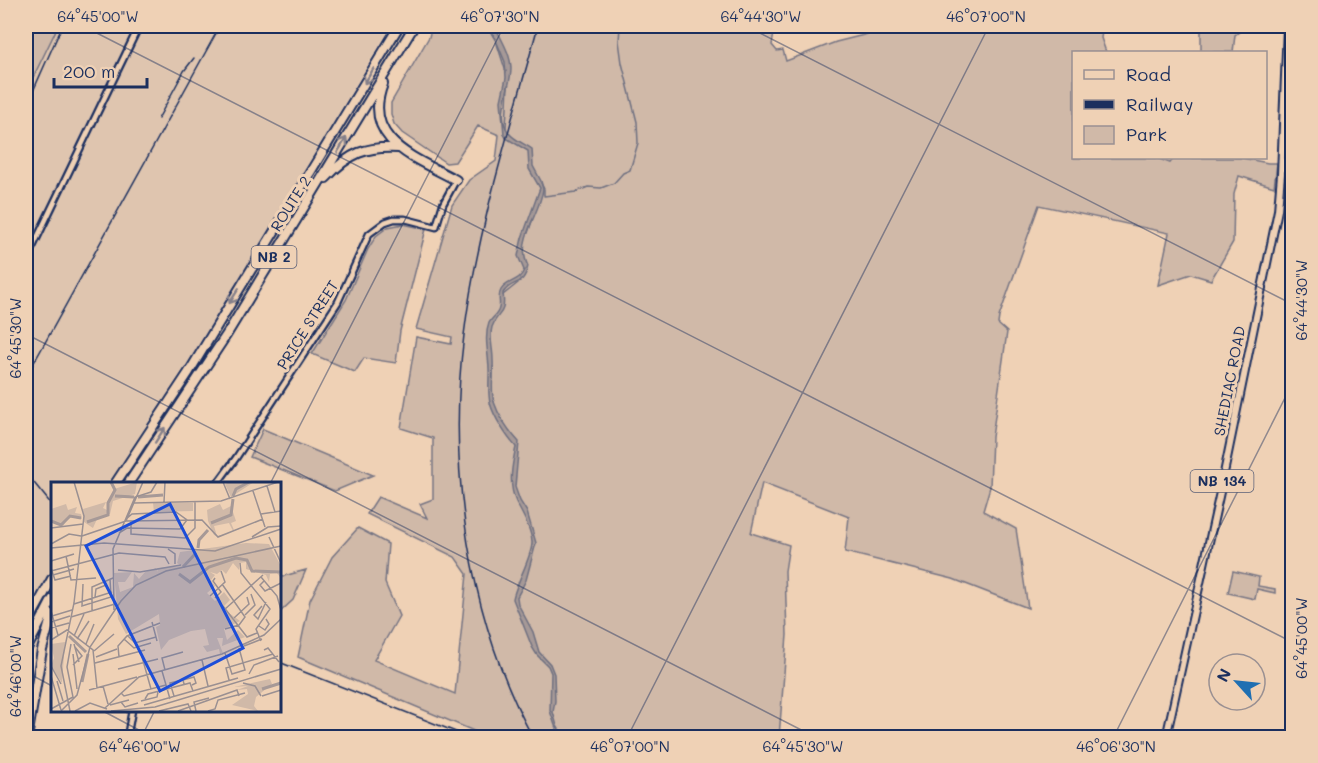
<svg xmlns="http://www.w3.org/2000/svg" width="1318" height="763" viewBox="0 0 1318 763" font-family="Mali,sans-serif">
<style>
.built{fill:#dfc5af}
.green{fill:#d0b9a8;stroke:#767483;stroke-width:1.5}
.water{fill:#a69997;stroke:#6e6f80;stroke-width:1.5}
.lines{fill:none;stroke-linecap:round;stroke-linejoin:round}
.stream{stroke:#6e6f80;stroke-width:1.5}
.minor-casing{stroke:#1b2f5e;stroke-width:9}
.major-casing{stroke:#1b2f5e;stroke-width:10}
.highway-casing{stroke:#1b2f5e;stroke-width:12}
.minor{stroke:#efd1b5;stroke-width:4.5}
.major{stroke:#efd1b5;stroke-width:6}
.highway{stroke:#efd1b5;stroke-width:8}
.rail{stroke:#1b2f5e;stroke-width:1.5}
.oneway{stroke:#85808a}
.ticks{fill:none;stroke:#1b2f5e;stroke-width:1.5;stroke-opacity:0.45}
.labels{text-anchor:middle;stroke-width:6;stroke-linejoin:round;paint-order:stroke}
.shield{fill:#efd1b5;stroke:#5b6078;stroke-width:1.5}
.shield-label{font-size:14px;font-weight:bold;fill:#1b2f5e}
.street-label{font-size:15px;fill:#1b2f5e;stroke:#efd1b5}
.inset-river{fill:none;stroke:#a69997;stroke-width:3}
.inset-road{fill:none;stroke:#9a9092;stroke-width:1.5}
.view{fill:#1d4ed8;fill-opacity:0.15;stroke:#1d4ed8;stroke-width:3}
.inset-edge{fill:none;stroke:#1b2f5e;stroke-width:3}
.neatline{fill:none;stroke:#1b2f5e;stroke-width:2}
.ticks-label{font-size:15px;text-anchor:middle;fill:#1b2f5e}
</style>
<rect width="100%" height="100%" fill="#efd1b5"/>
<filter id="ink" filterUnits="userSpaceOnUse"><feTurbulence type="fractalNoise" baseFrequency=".0167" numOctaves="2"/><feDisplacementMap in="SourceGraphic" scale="12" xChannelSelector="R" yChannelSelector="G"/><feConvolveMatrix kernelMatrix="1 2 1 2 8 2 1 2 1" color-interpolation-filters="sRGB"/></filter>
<g filter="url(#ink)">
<path class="built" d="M 26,26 L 391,26 L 193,354 L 107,484 L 52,484 L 52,569 L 26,610 Z"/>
<path class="green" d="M 26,26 L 58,26 L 26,92 Z
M 432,26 L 780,26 L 781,31 L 774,33 L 772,45 L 777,51 L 783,50 L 786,61 L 836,42 L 872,33 L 870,26 L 1103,26 L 1101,38 L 1106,52 L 1074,52 L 1074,158 L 1157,158 L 1170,163 L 1174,158 L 1242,158 L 1268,163 L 1277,163 L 1274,187 L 1239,176 L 1234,194 L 1233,242 L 1211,280 L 1191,274 L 1158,285 L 1169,233 L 1039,205 L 999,317 L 998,324 L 1007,332 L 992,437 L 990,487 L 983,511 L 1016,529 L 1028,608 L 953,579 L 845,552 L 849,517 L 762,483 L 751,533 L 789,545 L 785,571 L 787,635 L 779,737 L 488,737 L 298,657 L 310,600 L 332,557 L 358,528 L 388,544 L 385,583 L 399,616 L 374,660 L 455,694 L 467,574 L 455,557 L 367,514 L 378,497 L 427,518 L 420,504 L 433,499 L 433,438 L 401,428 L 416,337 L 451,344 L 452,337 L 416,329 L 452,205 L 469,180 L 496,161 L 499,135 L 478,126 L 455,162 L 446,163 L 402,133 L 394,124 L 391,114 L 391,103 L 429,37 Z
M 1201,26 L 1243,26 L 1243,29 L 1235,35 L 1233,52 L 1201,52 Z
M 403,224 L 426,229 L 400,331 L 396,363 L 364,358 L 355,372 L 312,354 L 346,300 L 368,249 L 376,236 L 388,227 Z
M 263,429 L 373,475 L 335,491 L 250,457 Z
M 306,570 L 293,600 L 279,613 L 279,581 L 284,576 Z
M 1233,571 L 1259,577 L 1258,586 L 1275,589 L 1275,593 L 1257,589 L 1255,599 L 1228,593 Z"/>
<path class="water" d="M 490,26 L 495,26 C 501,39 511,54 511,69 C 511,88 495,115 509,133 C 514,140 525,144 532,149 L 533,166 L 541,181 L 543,189 C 540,214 515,241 528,266 C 523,289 513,278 503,293 C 506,317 498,310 492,327 C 489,338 493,348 493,360 C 494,373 490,389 494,402 C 499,417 509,431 519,442 L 515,487 L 520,501 L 527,512 L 536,543 L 526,580 L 517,597 L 518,604 L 533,632 L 539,652 L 550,664 L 554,674 L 555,701 L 553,712 L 557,726 L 564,737 L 559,737 L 550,711 L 551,673 L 548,666 L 537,655 L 532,647 L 513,599 C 515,585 533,555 532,542 C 531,528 522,514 516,502 C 508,484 512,465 516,447 C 506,436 494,417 490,403 C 488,393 489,384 489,375 C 490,358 483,339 489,323 C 491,318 498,315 499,308 C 501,302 497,297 501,290 C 507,280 520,282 524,270 L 518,256 L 522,238 L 540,188 L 529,169 L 528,151 L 506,138 L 504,134 L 501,101 L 506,78 L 505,62 Z"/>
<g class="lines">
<path class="stream" d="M 487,26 L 496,41 L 506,72
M 506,128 L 508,85
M 541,183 L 544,189 L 544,195
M 544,196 L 576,192 L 588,187 L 601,188 L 614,183 L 623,173 L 630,170 L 638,143 L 637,122 L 622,63 L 619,41 L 620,26
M 528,233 L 532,221
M 503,295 L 518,283
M 493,380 L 493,367"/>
<g class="minor-casing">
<path id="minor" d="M 26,261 L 139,26
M 217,484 L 236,458 L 338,302 L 369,234 L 385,222 L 394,219 L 405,219 L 436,227 L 443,204 L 456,180
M 127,738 L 132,710"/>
</g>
<g class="major-casing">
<path id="major" d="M 1166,738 L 1222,483 L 1278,210 L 1281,174 L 1287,26"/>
</g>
<g class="highway-casing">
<path id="highway" d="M 383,84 C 361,141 416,158 456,180
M 326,178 C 349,153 366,146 399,148
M 115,484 L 189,372 L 399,26
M 128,484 L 227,334 L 414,26
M 26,626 L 52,579
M 26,650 L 52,600
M 27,738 L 42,650 L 52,614"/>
</g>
<use href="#minor" class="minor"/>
<use href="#major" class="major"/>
<use href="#highway" class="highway"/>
<path class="rail" d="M 26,107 L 62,26
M 158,119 L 184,71 L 194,58
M 26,377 L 220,26
M 26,473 L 52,505
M 279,662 L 471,738
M 533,738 C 468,618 447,470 464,335 C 477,230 510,128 538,26"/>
</g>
<defs><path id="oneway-shaft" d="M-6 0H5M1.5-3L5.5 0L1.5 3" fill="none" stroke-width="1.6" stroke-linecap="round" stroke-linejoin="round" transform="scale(1.5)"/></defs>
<g class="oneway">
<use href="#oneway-shaft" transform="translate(369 76) rotate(121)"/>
<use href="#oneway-shaft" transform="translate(342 145) rotate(-59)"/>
<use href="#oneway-shaft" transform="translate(234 296) rotate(122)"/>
<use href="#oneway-shaft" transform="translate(160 435) rotate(-57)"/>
</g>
</g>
<path class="ticks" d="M 83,26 L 1292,642M 746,26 L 1292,304M 26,334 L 817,738M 270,484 L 504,26M 26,672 L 52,686M 101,710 L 154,738M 141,738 L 155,710M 627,738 L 989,26M 1113,738 L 1292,384"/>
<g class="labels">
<g class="shield">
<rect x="251.5" y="246" width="45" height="22" rx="4.5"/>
<rect x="1190.5" y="470" width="63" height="22" rx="4.5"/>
</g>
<g class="shield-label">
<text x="274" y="262">NB 2</text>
<text x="1222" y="486">NB 134</text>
</g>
<g class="street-label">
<text transform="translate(291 204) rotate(-58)" y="5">ROUTE 2</text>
<text transform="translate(308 325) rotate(-58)" y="5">PRICE STREET</text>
<text transform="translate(1230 381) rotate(-79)" y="5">SHEDIAC ROAD</text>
</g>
</g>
<g transform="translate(51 482)">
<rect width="230" height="230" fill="#efd1b5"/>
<path d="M 86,0 L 84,12 L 62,19 L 59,32 L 46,37 L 42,46 L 33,40 L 32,27 L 55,20 L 52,26 L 56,28 L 63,7 ZM 203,0 L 180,15 L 174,2 L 179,0 ZM 102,21 L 142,21 L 142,29 L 103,30 ZM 15,22 L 17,28 L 26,25 L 24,31 L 30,32 L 31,37 L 18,35 L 12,44 L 0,39 L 0,27 ZM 169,22 L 172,28 L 180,24 L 185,39 L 180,41 L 183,48 L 189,47 L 182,49 L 178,41 L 163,44 L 166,54 L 178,51 L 168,55 L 163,53 L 157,39 L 156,28 ZM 195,61 L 218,62 L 230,84 L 229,95 L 226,91 L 219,92 L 218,100 L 215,93 L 195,87 L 195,80 L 188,81 L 188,88 L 182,81 L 175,92 L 171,88 L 166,92 L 159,90 L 164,93 L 160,98 L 164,104 L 156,111 L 164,119 L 173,110 L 179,118 L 171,126 L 189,139 L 173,147 L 176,158 L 187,148 L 194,155 L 171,164 L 172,156 L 166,156 L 172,171 L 169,172 L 168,167 L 156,170 L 152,164 L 158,163 L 154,147 L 140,149 L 118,158 L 110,168 L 105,145 L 109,143 L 108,132 L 75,152 L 67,137 L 63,91 L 81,90 L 74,100 L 67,100 L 69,110 L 82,105 L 83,91 L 88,97 L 94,90 L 105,86 L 107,90 L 106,86 L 131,84 L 126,81 L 129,70 ZM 14,160 L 11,201 L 0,184 L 3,176 L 0,162 ZM 219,197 L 221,202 L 205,215 L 203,224 L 207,229 L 181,223 L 197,212 L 196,207 L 186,208 L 197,204 L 183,205 Z" fill="#d0b9a8"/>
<path class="inset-river" d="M 64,14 L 83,15M 182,14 L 185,7 L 198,0M 87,15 L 112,13M 0,39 L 10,43 L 19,34 L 30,36M 36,40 L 57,33 L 57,21 L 64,8 L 60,0M 160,41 L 180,33 L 182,17M 147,66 L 148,58 L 157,48M 132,85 L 145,71M 128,92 L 139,100 L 158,85 L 185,76 L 196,78 L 201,89 L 230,90M 18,154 L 35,170M 31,200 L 37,172M 211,207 L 230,201"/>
<path class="inset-road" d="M 172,0 L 179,17M 216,4 L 224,30M 202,9 L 214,45M 113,20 L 114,0M 83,21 L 170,19 L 227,0M 210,32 L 230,29M 75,39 L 92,0M 80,39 L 80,52 L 134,56 L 144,46 L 144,20M 0,46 L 32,42M 68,51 L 76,46 L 129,47 L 136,38 L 125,30 L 81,32 L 74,38M 31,54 L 75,39 L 151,38 L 167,55 L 212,37M 201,55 L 217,45 L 230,44M 218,55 L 230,81M 0,62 L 18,52 L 30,54M 0,66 L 53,61 L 164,69 L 230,47M 117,67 L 124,72 L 124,82M 15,74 L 20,98 L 45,96M 0,79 L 23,72M 189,81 L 190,91 L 219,127 L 205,147 L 210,159M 0,86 L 4,98 L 20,94M 67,88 L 89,90 L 130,83M 0,89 L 68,71 L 114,75 L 118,82M 2,93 L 23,87M 210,95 L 226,114 L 230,128M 213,99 L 209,103 L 214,109 L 230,101M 32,102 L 31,124 L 60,115 L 59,97M 171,102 L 194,135 L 188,143 L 174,147M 159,114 L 174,100 L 170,89M 44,115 L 45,107 L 55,103M 164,116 L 170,110 L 162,99 L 164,96M 23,122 L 61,110M 172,124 L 196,155 L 206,151M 211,124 L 203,133 L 207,137 L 215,120M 63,128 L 62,67 L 84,15 L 100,10 L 106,0M 173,128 L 212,93M 0,129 L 7,153M 41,129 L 41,105 L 62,96M 194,133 L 204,123 L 200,112M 1,134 L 21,128M 20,135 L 64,122M 183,136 L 198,122 L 196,115M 0,140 L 19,134M 101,140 L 106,159M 208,144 L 214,148 L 218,142 L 215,137M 0,146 L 18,141M 23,154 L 33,132M 77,154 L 84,161 L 105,155M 26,157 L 38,139M 73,157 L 83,166 L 100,161M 0,158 L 16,148 L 42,168 L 46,206M 23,162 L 28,180M 35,162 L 43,142M 193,164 L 211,157M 213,168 L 217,166 L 228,180M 43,169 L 63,152M 174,171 L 181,192 L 194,188 L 188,166M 22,172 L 26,207M 45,175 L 66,167M 68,175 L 67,164 L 76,154 L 109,141M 91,175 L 100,207M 151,178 L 157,204M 44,181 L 94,168M 22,183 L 31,174 L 24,165M 0,184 L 10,202M 67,187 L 107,177M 114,188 L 111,176 L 132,170M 111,189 L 119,217M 198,192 L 203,183 L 227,174M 0,194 L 10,228M 178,198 L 175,186 L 222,172M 6,199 L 12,219M 192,201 L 204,204 L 210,214M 133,202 L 132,198 L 143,195 L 145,201 L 141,203M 52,204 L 57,222M 38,208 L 86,195M 70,211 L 73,214 L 115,203M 123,214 L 119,201 L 127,199M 211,214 L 230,208M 94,217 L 97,212 L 139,201 L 142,209M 90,219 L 106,215 L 107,210M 70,220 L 74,225 L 87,221M 59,223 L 78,218M 93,223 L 187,196M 54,226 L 88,195 L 171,172 L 213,153 L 230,137M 0,227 L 22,215 L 16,185 L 20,162M 10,229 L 26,213 L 39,165 L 70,119 L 85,103 L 115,89 L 230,64M 19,229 L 10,184 L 23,121 L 33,34 L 23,0M 24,229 L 39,221 L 56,227M 60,229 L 104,225 L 230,187M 108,229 L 137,222 L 140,229M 127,229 L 186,208 L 188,214M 145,229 L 143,220 L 158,216M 157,229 L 164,227 L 167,218 L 194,211"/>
<path class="view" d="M 119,22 L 192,166 L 109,209 L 35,64 Z"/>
<rect width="230" height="230" class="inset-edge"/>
</g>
<rect width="1318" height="763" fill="none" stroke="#efd1b5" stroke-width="66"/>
<rect x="1072" y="51" width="195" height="108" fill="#efd1b5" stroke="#9a9092" stroke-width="1.5"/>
<rect x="1084" y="70" width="30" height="9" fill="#efd1b5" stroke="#9a9092" stroke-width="1.5"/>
<text x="1126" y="81" font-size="18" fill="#1b2f5e">Road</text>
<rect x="1084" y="100" width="30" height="9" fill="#1b2f5e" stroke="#9a9092" stroke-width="1.5"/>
<text x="1126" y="111" font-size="18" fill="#1b2f5e">Railway</text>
<rect x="1084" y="126" width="30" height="18" fill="#d0b9a8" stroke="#9a9092" stroke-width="1.5"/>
<text x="1126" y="141" font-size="18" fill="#1b2f5e">Park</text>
<g transform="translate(1237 682) rotate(297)"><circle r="28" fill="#efd1b5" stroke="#9a9092" stroke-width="1.5"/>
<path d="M0-4.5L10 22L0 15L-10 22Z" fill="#1f6fb2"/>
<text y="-9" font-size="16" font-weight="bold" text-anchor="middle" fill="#1b2f5e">N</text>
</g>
<path d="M54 78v9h93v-9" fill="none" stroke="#1b2f5e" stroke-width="3"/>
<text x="63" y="78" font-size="18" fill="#1b2f5e" stroke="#efd1b5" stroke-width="4.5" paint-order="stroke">200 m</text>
<rect x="33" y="33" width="1252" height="697" class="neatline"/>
<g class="ticks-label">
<text x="98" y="22">64°45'00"W</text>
<text x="500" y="22">46°07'30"N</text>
<text x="761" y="22">64°44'30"W</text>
<text x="986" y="22">46°07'00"N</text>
<text transform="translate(1302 300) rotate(-90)" y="5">64°44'30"W</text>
<text transform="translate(16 338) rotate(-90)" y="5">64°45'30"W</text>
<text transform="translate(1302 638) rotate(-90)" y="5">64°45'00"W</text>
<text transform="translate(16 676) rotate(-90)" y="5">64°46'00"W</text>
<text x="140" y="752">64°46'00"W</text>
<text x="630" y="752">46°07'00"N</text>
<text x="803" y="752">64°45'30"W</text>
<text x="1116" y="752">46°06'30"N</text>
</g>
</svg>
